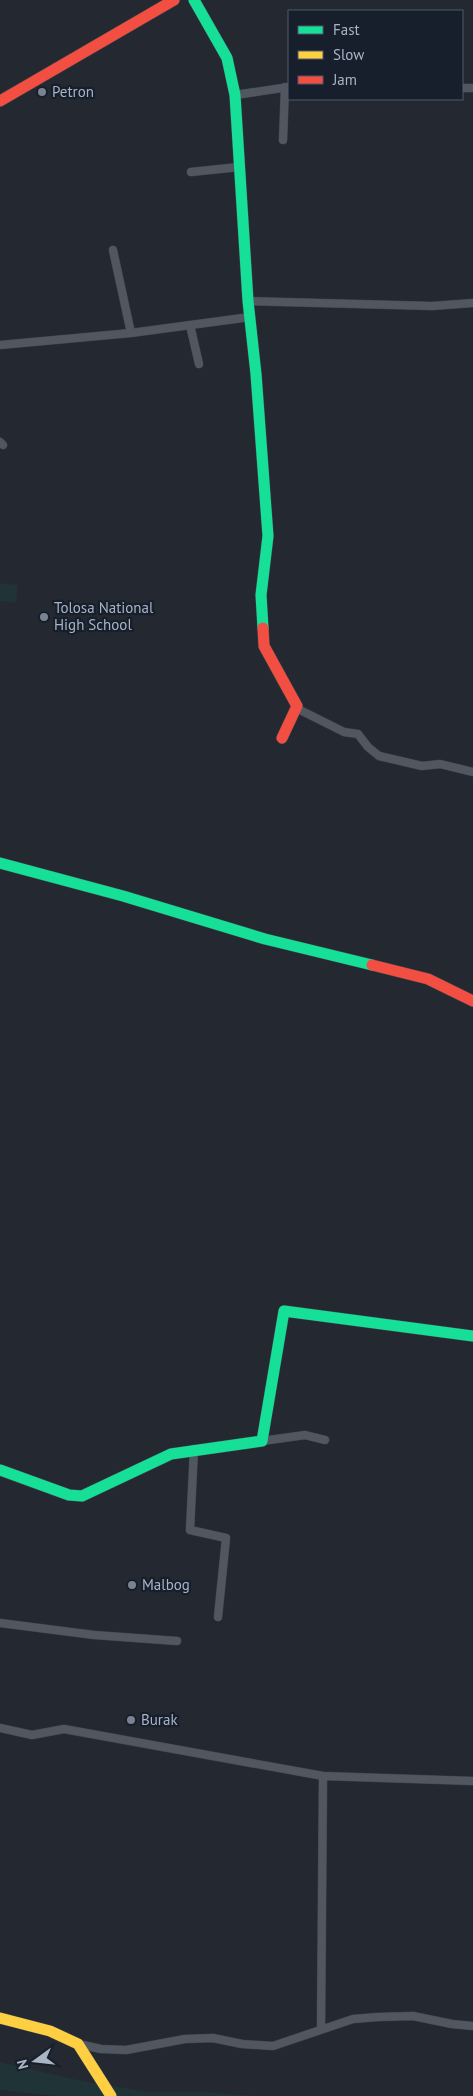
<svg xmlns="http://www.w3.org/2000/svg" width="473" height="2096" viewBox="0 0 473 2096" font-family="'PT Sans',sans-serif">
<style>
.green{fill:#203337}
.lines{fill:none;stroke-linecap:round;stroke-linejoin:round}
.street-casing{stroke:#3f434a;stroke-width:9}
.fast-casing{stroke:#3f434a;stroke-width:12}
.slow-casing{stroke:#3f434a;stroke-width:12}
.jam-casing{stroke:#3f434a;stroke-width:12}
.street{stroke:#515760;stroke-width:8}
.fast{stroke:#16e098;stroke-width:11}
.slow{stroke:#ffcf43;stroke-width:11}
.jam{stroke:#f24e42;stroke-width:11}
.poi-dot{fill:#7a8391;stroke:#161f2b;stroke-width:2}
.labels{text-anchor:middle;stroke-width:4.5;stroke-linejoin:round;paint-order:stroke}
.poi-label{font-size:15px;fill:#a9b4c5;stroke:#161f2b;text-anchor:start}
</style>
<rect width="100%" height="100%" fill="#232831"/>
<path class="green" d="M 0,583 L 18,585 L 16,603 L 0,601 Z
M 0,2062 L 82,2081 L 149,2092 L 203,2092 L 256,2096 L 55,2096 L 0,2090 Z"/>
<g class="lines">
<g class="street-casing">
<path id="street" d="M 462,88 L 473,88
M 235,95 L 289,87
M 283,140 L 285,87
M 191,172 L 239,167
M 113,250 L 131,333
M 248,301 L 432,306 L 473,303
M 190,325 L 199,364
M 0,345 L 131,333 L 250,317
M 0,442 L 3,445
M 296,708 L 344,732 L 358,734 L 368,747 L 379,756 L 422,766 L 440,764 L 473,772
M 262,1441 L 305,1435 L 325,1440
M 194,1449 L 190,1530 L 226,1538 L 218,1617
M 0,1623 L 94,1635 L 177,1641
M 0,1728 L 32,1735 L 64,1729 L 323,1776 L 473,1781
M 321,2029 L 323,1776
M 78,2044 L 101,2049 L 126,2050 L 185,2039 L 213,2038 L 242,2044 L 273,2046 L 353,2019 L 378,2017 L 413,2016 L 452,2024 L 473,2026"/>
</g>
<g class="fast-casing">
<path id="fast" d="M 194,0 L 227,58 L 235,95 L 248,301 L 256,374 L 268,536 L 261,595 L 263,628
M 0,863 L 123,896 L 265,939 L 372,965
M 0,1470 L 69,1495 L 82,1496 L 171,1454 L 262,1441 L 284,1311 L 473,1336"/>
</g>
<g class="slow-casing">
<path id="slow" d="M 0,2018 L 50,2031 L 78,2044 L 111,2096"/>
</g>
<g class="jam-casing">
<path id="jam" d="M 0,101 L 174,0
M 263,628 L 264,646 L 297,706 L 282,738
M 372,965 L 428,979 L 473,1001"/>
</g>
<use href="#street" class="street"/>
<use href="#fast" class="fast"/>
<use href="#slow" class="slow"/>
<use href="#jam" class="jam"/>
</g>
<g class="poi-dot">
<circle cx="42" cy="92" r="5"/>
<circle cx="44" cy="617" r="5"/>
<circle cx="132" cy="1585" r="5"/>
<circle cx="131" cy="1720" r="5"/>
</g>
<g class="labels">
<g class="poi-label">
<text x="52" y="97">Petron</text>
<text x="54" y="613">Tolosa National<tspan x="54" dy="17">High School</tspan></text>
<text x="142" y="1590">Malbog</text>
<text x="141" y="1725">Burak</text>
</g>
</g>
<rect x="288" y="10" width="175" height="90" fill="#161f2b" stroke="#515b69"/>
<rect x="298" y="26" width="25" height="8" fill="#16e098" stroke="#515b69"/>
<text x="333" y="35" font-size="15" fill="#a9b4c5">Fast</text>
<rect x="298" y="51" width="25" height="8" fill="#ffcf43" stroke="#515b69"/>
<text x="333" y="60" font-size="15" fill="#a9b4c5">Slow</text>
<rect x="298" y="76" width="25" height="8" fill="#f24e42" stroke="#515b69"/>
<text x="333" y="85" font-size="15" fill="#a9b4c5">Jam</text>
<g transform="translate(35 2061) rotate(255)" stroke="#161f2b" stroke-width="4" paint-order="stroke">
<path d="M0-4L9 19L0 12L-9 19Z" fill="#a9b4c5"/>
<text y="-8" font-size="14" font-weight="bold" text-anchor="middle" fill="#a9b4c5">N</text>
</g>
</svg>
